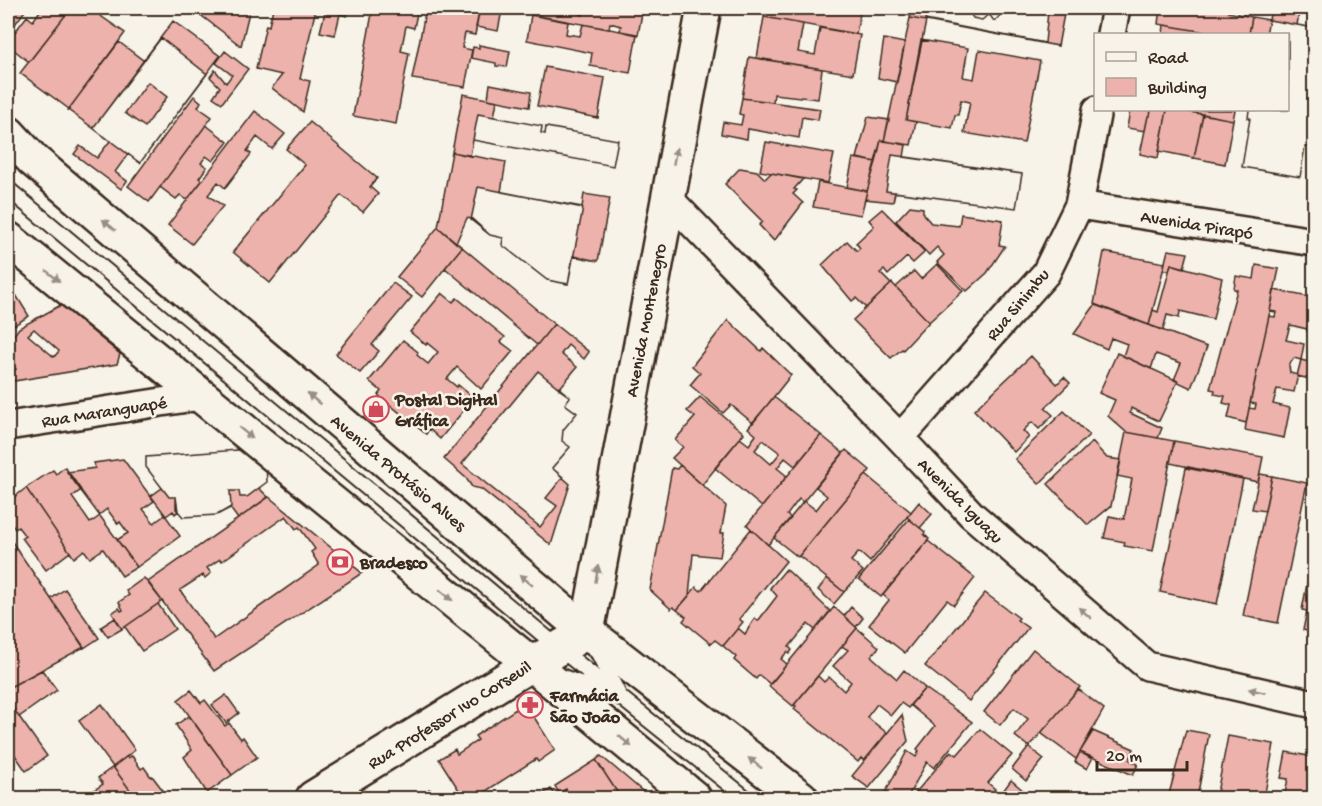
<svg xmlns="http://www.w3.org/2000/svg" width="1322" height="806" viewBox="0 0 1322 806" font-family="'Gochi Hand',sans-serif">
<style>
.building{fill:#edb2ac;stroke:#3b2a1e;stroke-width:1.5;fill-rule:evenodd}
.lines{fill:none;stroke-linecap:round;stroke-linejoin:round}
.service-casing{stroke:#3b2a1e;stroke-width:18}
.minor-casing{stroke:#3b2a1e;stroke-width:32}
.tertiary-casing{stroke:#3b2a1e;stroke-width:38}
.primary-casing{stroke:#3b2a1e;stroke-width:38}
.service{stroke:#f7f3e8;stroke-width:14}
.minor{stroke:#f7f3e8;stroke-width:27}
.tertiary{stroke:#f7f3e8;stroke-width:33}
.primary{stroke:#f7f3e8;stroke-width:33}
.oneway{fill:#998e83}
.labels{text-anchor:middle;stroke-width:5;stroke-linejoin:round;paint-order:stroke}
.street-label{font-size:18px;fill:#3b2a1e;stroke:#f7f3e8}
.poi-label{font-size:18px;font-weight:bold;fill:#3b2a1e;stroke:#f7f3e8;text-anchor:start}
</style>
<rect width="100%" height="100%" fill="#f7f3e8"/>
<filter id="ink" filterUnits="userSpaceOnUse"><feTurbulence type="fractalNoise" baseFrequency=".0167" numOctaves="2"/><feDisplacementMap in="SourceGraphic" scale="12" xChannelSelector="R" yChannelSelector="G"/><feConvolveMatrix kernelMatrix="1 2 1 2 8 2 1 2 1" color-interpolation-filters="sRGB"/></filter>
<g filter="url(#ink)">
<path class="building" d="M 8,8 L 27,8 L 10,31 L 8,31 Z
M 42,8 L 71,8 L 29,62 L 8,45 L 8,41 L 27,16 L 33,21 Z
M 71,8 L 89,8 L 125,33 L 69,109 L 20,73 Z
M 195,8 L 250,8 L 241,46 L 194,10 Z
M 273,8 L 316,8 L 300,79 L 310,81 L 303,112 L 272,88 L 282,75 L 256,69 L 266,25 L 269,26 Z
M 326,8 L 349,8 L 347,16 L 340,14 L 335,35 L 320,32 Z
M 373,8 L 418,8 L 414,28 L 406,26 L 401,51 L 409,53 L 396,124 L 353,116 Z
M 426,8 L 480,8 L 475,35 L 465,33 L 462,48 L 472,50 L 465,87 L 412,79 Z
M 480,8 L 502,10 L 498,31 L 476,27 Z
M 497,8 L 516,8 L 515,12 Z
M 541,8 L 581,8 L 580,14 L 583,15 L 584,8 L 643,8 L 638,35 L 620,31 L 621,26 L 610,23 L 609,29 L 539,16 Z
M 766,8 L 806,8 L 811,14 L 821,10 L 822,8 L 861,8 L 856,34 L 764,17 Z
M 890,8 L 912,8 L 911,15 L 890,11 Z
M 912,8 L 970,8 L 969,11 L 973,18 L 982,20 L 989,14 L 994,21 L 999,17 L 1001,8 L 1028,8 L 1064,14 L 1058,46 L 910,18 Z
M 927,8 L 970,8 L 969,11 L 973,18 L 982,20 L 989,14 L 994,21 L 999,17 L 1001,8 L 1028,8 L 1048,11 L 1045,43 L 925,20 Z
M 1160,8 L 1229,8 L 1228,12 L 1252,17 L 1249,34 L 1217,34 L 1158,24 Z
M 1271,8 L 1300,8 L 1297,25 L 1314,28 L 1314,114 L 1309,147 L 1305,147 L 1300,177 L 1242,167 L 1250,118 L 1248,118 L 1249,110 L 1288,110 L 1288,34 L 1249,34 L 1252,17 L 1269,20 Z
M 531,15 L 568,22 L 566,34 L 580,36 L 583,24 L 637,34 L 630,73 L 590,66 L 592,53 L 527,40 Z
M 764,17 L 803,24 L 798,52 L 815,55 L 820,28 L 860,35 L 853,74 L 757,58 Z
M 910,18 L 926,21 L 906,120 L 916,122 L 911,145 L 884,141 Z
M 1269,20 L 1314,28 L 1314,114 L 1309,147 L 1305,147 L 1300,177 L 1242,167 L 1250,118 L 1248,118 L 1249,110 L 1288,110 L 1288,34 L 1266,34 Z
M 173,21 L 220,56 L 140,163 L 128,154 L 115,172 L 127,181 L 121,189 L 74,154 L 80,146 L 97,158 L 110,141 L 93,128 Z
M 1164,25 L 1217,34 L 1163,34 Z
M 161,38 L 207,74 L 140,163 L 93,128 Z
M 884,39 L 905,43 L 897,82 L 878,78 Z
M 921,40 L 968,48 L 963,77 L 974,79 L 979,50 L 1040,61 L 1024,143 L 964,133 L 970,102 L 961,100 L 958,115 L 955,115 L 952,128 L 906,120 Z
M 119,42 L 144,61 L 93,128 L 68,110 Z
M 479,45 L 510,51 L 507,67 L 496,66 L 496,63 L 471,58 L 473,47 L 479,48 Z
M 225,51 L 248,69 L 222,103 L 213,97 L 220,87 L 210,77 L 215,70 L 226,83 L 232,75 L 216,63 Z
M 749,57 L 822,69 L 818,99 L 774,94 L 773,102 L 742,98 Z
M 545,67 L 605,78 L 598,118 L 537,106 Z
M 148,82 L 167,97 L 145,127 L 125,113 Z
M 490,84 L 531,92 L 529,107 L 488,99 Z
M 463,94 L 497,101 L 494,117 L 542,126 L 541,133 L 545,134 L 546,127 L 618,140 L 613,166 L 473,140 L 470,156 L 452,152 Z
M 194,96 L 201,102 L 198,107 L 212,117 L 149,202 L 128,186 Z
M 742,98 L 820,109 L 818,120 L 802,117 L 799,138 L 748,129 L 747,139 L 721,134 L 723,122 L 741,125 L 743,115 L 739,114 Z
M 1130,110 L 1151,110 L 1150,116 L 1148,116 L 1145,131 L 1127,128 Z
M 1151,110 L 1167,110 L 1158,158 L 1140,154 L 1148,116 L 1150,116 Z
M 1167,110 L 1179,110 L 1203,114 L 1194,158 L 1159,151 Z
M 1179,110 L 1235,110 L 1233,120 Z
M 255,111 L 285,134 L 272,149 L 257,137 L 247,151 L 251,154 L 225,188 L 218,182 L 208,195 L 223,206 L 192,244 L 168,225 Z
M 478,114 L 542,126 L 541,133 L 545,134 L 546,127 L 618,140 L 613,166 L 473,140 Z
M 1203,114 L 1233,120 L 1225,164 L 1194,158 Z
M 868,117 L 889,120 L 884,141 L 881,140 L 876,162 L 857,158 Z
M 310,122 L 377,178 L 370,187 L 378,194 L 363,212 L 341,195 L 270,283 L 233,252 L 305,165 L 286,149 Z
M 206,125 L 228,142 L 213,161 L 206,156 L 201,163 L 207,167 L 199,178 L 202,181 L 187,200 L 180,195 L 176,199 L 160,187 Z
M 881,140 L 906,145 L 904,157 L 1022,174 L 1016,208 L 895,192 L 893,202 L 865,199 Z
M 766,142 L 834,154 L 828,183 L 760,171 Z
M 452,152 L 506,162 L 501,192 L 582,207 L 584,194 L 610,198 L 598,261 L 573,256 L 568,284 L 547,280 L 502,245 L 503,238 L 490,235 L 472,219 L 467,218 L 456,243 L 438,227 Z
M 892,155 L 1022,174 L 1016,208 L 886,191 Z
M 853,158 L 876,162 L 867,191 L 847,187 Z
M 740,168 L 757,171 L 765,179 L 771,173 L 803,179 L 794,189 L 797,190 L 793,194 L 803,203 L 774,241 L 759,225 L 763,222 L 725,184 Z
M 818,182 L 867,191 L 861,215 L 813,207 Z
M 478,187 L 583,208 L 568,284 L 547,280 L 502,245 L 503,238 L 490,235 L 471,220 Z
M 910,206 L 923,208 L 923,214 L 931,223 L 959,226 L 961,214 L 1003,220 L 999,245 L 1005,246 L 987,273 L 967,291 L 937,262 L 944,255 L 937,247 L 929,255 L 896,221 Z
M 882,209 L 925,252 L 913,263 L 907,257 L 888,275 L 884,270 L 880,273 L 891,284 L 866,308 L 856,298 L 852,301 L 822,265 L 847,241 L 857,251 L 860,248 L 856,243 L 874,226 L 869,220 Z
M 438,227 L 462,247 L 422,297 L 397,277 Z
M 462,247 L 554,324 L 537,345 L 445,268 Z
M 1168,250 L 1188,253 L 1184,268 L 1171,264 L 1169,270 L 1163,270 Z
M 1104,252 L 1165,263 L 1149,325 L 1094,304 Z
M 937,264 L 963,291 L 929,322 L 896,287 L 914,271 L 921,279 Z
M 1171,264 L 1222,278 L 1213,319 L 1180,311 L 1179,318 L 1167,315 L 1163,330 L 1149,325 L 1153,310 L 1158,312 Z
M 1256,265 L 1279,269 L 1246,423 L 1228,418 L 1231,405 L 1223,403 L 1225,396 L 1214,394 L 1215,390 L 1210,389 L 1237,290 L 1234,289 L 1236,276 L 1254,279 Z
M 393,283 L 412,297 L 372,345 L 379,351 L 360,373 L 336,354 Z
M 892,283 L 929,322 L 903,350 L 902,349 L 891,358 L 853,320 Z
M 8,290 L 12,297 L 16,295 L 29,316 L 8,329 Z
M 1274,290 L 1314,298 L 1307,329 L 1290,325 L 1286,340 L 1304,344 L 1301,360 L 1294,358 L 1289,365 L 1290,373 L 1298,375 L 1294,392 L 1277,389 L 1273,404 L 1290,408 L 1284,438 L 1245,430 L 1249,408 L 1255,409 L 1256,404 L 1250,403 L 1269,316 L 1275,317 L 1276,312 L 1270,311 Z
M 442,293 L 453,302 L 457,298 L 505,337 L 501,342 L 513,351 L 481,389 L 457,367 L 447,379 L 457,387 L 458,385 L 474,398 L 440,439 L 429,429 L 426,434 L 378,395 L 381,391 L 369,381 L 403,340 L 418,352 L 417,355 L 428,364 L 438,352 L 427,343 L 426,345 L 410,332 Z
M 1314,295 L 1314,332 L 1307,331 Z
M 61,305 L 120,354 L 117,364 L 8,382 L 8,374 L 16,369 L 8,361 L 8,346 L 11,342 L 10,340 L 19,328 ZM 34,329 L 59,351 L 54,357 L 28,335 Z
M 1095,305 L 1207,347 L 1191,388 L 1174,380 L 1181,363 L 1156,354 L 1151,369 L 1123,356 L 1127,344 L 1111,338 L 1107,349 L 1074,334 Z
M 728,320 L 761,351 L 763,348 L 791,375 L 753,423 L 731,405 L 723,413 L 690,385 L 700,373 L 692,366 Z
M 554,324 L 589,352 L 584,359 L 568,345 L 561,354 L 577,367 L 559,389 L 570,397 L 565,404 L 577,413 L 563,430 L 562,441 L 570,447 L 552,468 L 570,484 L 551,545 L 481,489 L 472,487 L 466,478 L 444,459 Z
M 1117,353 L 1178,381 L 1159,421 L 1131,408 L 1130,413 L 1162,428 L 1158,438 L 1126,432 L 1108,416 L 1115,400 L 1099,393 Z
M 1031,356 L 1057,384 L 1064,377 L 1070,383 L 1045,408 L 1053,415 L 1039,429 L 1032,422 L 1023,431 L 1029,437 L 1014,452 L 974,410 Z
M 1301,360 L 1313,363 L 1310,379 L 1297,376 Z
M 538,371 L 570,397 L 565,404 L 577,413 L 563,430 L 562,441 L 570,447 L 552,468 L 563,477 L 546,498 L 557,506 L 540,527 L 462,464 Z
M 700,397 L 744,433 L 702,485 L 672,458 L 683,447 L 675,440 L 695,417 L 687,411 Z
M 774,397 L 821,435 L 795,466 L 785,458 L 777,468 L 787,476 L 762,507 L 715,468 L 740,438 L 749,445 L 756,435 L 748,428 Z
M 1064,411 L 1089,435 L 1039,484 L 1015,459 Z
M 1126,432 L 1174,441 L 1153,551 L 1124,546 L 1125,542 L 1104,538 L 1109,516 L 1124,519 L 1132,479 L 1117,476 Z
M 821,435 L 843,453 L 803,502 L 799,499 L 787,515 L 791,518 L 768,545 L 747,525 Z
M 763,440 L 780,453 L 771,464 L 755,450 Z
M 1174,441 L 1263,457 L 1258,482 L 1170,463 Z
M 1092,442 L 1107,458 L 1121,460 L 1111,506 L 1088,525 L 1048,484 Z
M 251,449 L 266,465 L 267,482 L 259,488 L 268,497 L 238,519 L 230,508 L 217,515 L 183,517 L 176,509 L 176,497 L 169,497 L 146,467 L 146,457 Z
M 251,449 L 266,465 L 267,482 L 247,497 L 240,497 L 239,491 L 230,491 L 231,507 L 217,515 L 183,517 L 176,509 L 176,497 L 169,497 L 146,467 L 146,457 Z
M 846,450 L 870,470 L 798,557 L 774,538 L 804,501 L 816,510 L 827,496 L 816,487 Z
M 123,459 L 154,501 L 143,509 L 154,523 L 165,515 L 180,536 L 137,567 L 117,540 L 128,533 L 120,522 L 118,524 L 107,509 L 99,515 L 67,472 L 95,468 L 94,463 Z
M 680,465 L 726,506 L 721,533 L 724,533 L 720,557 L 693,554 L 689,596 L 677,610 L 673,607 L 671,609 L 650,590 L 672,468 L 677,469 Z
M 65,467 L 81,490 L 72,497 L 90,523 L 100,516 L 137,567 L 122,576 L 103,549 L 90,558 L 84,550 L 74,558 L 26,488 L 53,470 L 56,474 Z
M 1186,468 L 1243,479 L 1217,604 L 1160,592 Z
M 1260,474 L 1272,476 L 1265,511 L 1252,509 Z
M 866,475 L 911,512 L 870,562 L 859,552 L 851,561 L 863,571 L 844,592 L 799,556 Z
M 1272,476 L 1307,483 L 1278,623 L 1243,616 Z
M 26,488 L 70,552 L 46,570 L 22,538 L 25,536 L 18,527 L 15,529 L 8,518 L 8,502 Z
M 162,488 L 169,497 L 176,497 L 178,511 L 175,514 L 173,511 L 166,516 L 151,496 Z
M 269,497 L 362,573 L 214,671 L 148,582 Z
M 919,502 L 932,514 L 920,528 L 907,517 Z
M 286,516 L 296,529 L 299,527 L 315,549 L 311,552 L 319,565 L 214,639 L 180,590 L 203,575 L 205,578 L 211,573 L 207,568 L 220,559 L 222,561 Z
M 909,519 L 925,532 L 924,534 L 929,539 L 881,597 L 859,579 Z
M 751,529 L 786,561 L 739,619 L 743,622 L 723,646 L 715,640 L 711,644 L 683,621 L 686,617 L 677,610 L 696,587 L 701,591 Z
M 8,536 L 84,647 L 8,688 Z
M 928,541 L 975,578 L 954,605 L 947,600 L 905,653 L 869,625 L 889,600 L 883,595 Z
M 1314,549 L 1314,633 L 1303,630 L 1307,611 L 1302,610 Z
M 786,569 L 830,611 L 815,630 L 808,624 L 789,647 L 792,650 L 789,654 L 787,652 L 781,659 L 787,664 L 770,684 L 759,675 L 756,679 L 734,660 L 736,657 L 723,646 L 738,628 L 745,634 L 755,618 L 758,621 L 777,596 L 770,588 Z
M 144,578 L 162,601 L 122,629 L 112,613 L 119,608 L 121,611 L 123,610 L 119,602 L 129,595 L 126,591 Z
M 827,578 L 844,592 L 834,604 L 818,590 Z
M 65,589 L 99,638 L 84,648 L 51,599 Z
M 985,593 L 1019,618 L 1017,620 L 1028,628 L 969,701 L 925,666 Z
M 158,604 L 175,629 L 142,651 L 125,627 Z
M 834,607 L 857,628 L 793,706 L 769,686 Z
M 851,607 L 863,618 L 856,627 L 844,616 Z
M 115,618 L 122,629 L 108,637 L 101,627 Z
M 857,628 L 879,647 L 871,656 L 897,679 L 904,670 L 925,688 L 908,708 L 901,703 L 891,715 L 877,704 L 867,717 L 887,733 L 864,761 L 861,758 L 858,762 L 794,709 L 796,706 L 794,705 L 818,676 L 824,682 L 829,677 L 844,691 L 851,682 L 833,666 L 848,650 L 842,646 Z
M 1033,649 L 1080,687 L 1029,747 L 1015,736 L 1028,719 L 1014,708 L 1000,725 L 984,712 Z
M 42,670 L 57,690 L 19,717 L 8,701 L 8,688 Z
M 925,688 L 972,722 L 934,768 L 927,762 L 907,798 L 885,798 L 883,797 L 907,751 L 916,757 L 919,751 L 917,749 L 935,726 L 910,705 Z
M 1078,689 L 1104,709 L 1076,759 L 1041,733 Z
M 191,690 L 201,703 L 205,700 L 225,726 L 229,723 L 241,739 L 243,737 L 257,757 L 232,775 L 178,700 Z
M 226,695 L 239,713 L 226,723 L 212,705 Z
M 8,701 L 47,756 L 26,771 L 8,745 Z
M 525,703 L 555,750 L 538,762 L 536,759 L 475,798 L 464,798 L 439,759 L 455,749 L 457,754 L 478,740 L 475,736 Z
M 102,704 L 135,750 L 113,767 L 79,721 Z
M 902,715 L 908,741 L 869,788 L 852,776 Z
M 189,716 L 232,775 L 207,793 L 184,757 L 192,750 L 176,725 Z
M 980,729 L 1012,755 L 988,783 L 995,789 L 987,798 L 911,798 L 951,751 L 957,755 Z
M 1186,730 L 1209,734 L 1197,798 L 1168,798 Z
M 1093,731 L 1134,749 L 1130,760 L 1138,764 L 1133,775 L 1080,752 Z
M 1228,736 L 1274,744 L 1264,798 L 1216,798 Z
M 1029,747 L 1044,759 L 1026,781 L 1012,769 Z
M 1080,752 L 1092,759 L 1087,769 L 1075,762 Z
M 1286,752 L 1314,757 L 1314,789 L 1313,788 L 1311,798 L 1284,798 L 1288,779 L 1281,778 Z
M 132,756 L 141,769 L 144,767 L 151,777 L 152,776 L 169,798 L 136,798 L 113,767 L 126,757 L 128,758 Z
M 601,756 L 647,795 L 641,798 L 621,798 L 596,760 Z
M 596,760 L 621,798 L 572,798 L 566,789 L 559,793 L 555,786 Z
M 113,767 L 136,798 L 89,798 L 87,795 L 103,784 L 98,778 Z
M 8,780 L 21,798 L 8,798 Z
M 1011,780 L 1031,797 L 1029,798 L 998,798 Z
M 429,789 L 442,798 L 421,798 Z
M 551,789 L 556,796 L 551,798 L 536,798 Z"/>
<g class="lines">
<g class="service-casing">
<path id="service" d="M 8,189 L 559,648 L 746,798
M 597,651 L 618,693
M 563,677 L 610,694"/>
</g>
<g class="minor-casing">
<path id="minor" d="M 1111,34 L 1116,8
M 667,197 L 900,438 L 972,515 L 1147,666 L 1314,704
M 1079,205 L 1314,242
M 8,426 L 200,396
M 900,438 L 1046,273 L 1079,205 L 1097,110"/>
</g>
<g class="tertiary-casing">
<path id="tertiary" d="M 313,798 L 531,664 L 587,632 L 704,8"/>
</g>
<g class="primary-casing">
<path id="primary" d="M 8,133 L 33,160 L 587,632 L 801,798
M 8,239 L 535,667 L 694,798"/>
</g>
<use href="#service" class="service"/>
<use href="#minor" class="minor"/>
<use href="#tertiary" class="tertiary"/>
<use href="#primary" class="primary"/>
</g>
<defs><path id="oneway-solid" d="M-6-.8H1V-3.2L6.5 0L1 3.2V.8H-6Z" transform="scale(1.5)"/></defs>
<g class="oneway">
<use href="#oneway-solid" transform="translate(675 156) rotate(-79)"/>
<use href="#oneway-solid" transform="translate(109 225) rotate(-140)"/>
<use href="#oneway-solid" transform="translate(53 276) rotate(39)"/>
<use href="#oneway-solid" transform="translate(314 399) rotate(-140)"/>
<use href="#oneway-solid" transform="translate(246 433) rotate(39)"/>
<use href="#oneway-solid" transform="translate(597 574) rotate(-79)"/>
<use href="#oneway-solid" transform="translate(526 580) rotate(-140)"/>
<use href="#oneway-solid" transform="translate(446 595) rotate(39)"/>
<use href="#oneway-solid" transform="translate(1085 613) rotate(-139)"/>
<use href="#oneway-solid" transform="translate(1257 691) rotate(-167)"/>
<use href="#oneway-solid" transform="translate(625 741) rotate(40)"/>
<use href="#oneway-solid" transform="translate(755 763) rotate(-142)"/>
</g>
</g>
<defs>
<g id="shop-ring" transform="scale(1.35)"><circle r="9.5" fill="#f7f3e8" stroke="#d1495b" stroke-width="1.5"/><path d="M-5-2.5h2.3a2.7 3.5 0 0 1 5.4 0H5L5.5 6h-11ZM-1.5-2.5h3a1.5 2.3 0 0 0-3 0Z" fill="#d1495b"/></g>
<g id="bank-ring" transform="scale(1.35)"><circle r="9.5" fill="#f7f3e8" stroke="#d1495b" stroke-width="1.5"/><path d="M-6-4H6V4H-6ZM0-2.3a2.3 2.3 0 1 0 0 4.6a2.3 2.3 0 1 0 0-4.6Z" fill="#d1495b"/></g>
<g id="pharmacy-ring" transform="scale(1.35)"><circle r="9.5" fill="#f7f3e8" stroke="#d1495b" stroke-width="1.5"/><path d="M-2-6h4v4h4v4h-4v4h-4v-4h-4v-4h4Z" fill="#d1495b"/></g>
</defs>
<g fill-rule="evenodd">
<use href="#shop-ring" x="376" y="409"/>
<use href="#bank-ring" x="340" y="562"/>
<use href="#pharmacy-ring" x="530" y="705"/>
</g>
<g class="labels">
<g class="street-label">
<text transform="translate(1197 224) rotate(9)" y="6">Avenida Pirapó</text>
<text transform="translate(1017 304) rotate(-50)" y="6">Rua Sinimbu</text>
<text transform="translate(645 320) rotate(-79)" y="6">Avenida Montenegro</text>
<text transform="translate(104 411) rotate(-9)" y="6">Rua Maranguapé</text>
<text transform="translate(399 472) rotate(40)" y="6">Avenida Protásio Alves</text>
<text transform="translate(961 500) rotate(45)" y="6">Avenida Iguaçu</text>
<text transform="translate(449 714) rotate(-32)" y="6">Rua Professor Ivo Corseuil</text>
</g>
<g class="poi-label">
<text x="395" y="405">Postal Digital<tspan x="395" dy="21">Gráfica</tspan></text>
<text x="360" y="568">Bradesco</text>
<text x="550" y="701">Farmácia<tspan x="550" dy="21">São João</tspan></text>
</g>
</g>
<rect width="1322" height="806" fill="none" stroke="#f7f3e8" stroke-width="30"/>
<rect x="15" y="15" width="1292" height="776" fill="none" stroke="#3b2a1e" stroke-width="2" filter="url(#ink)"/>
<rect x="1094" y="33" width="195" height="78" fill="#f7f3e8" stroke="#aca397" stroke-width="1.5"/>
<rect x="1106" y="52" width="30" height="9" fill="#f7f3e8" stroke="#aca397" stroke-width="1.5"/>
<text x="1148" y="63" font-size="18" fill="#3b2a1e">Road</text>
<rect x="1106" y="78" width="30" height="18" fill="#edb2ac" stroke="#aca397" stroke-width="1.5"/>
<text x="1148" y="93" font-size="18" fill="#3b2a1e">Building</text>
<path d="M1097 761v9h90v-9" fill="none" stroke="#3b2a1e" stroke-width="3"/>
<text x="1106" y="761" font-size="18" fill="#3b2a1e" stroke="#f7f3e8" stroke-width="4.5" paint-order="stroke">20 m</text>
</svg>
